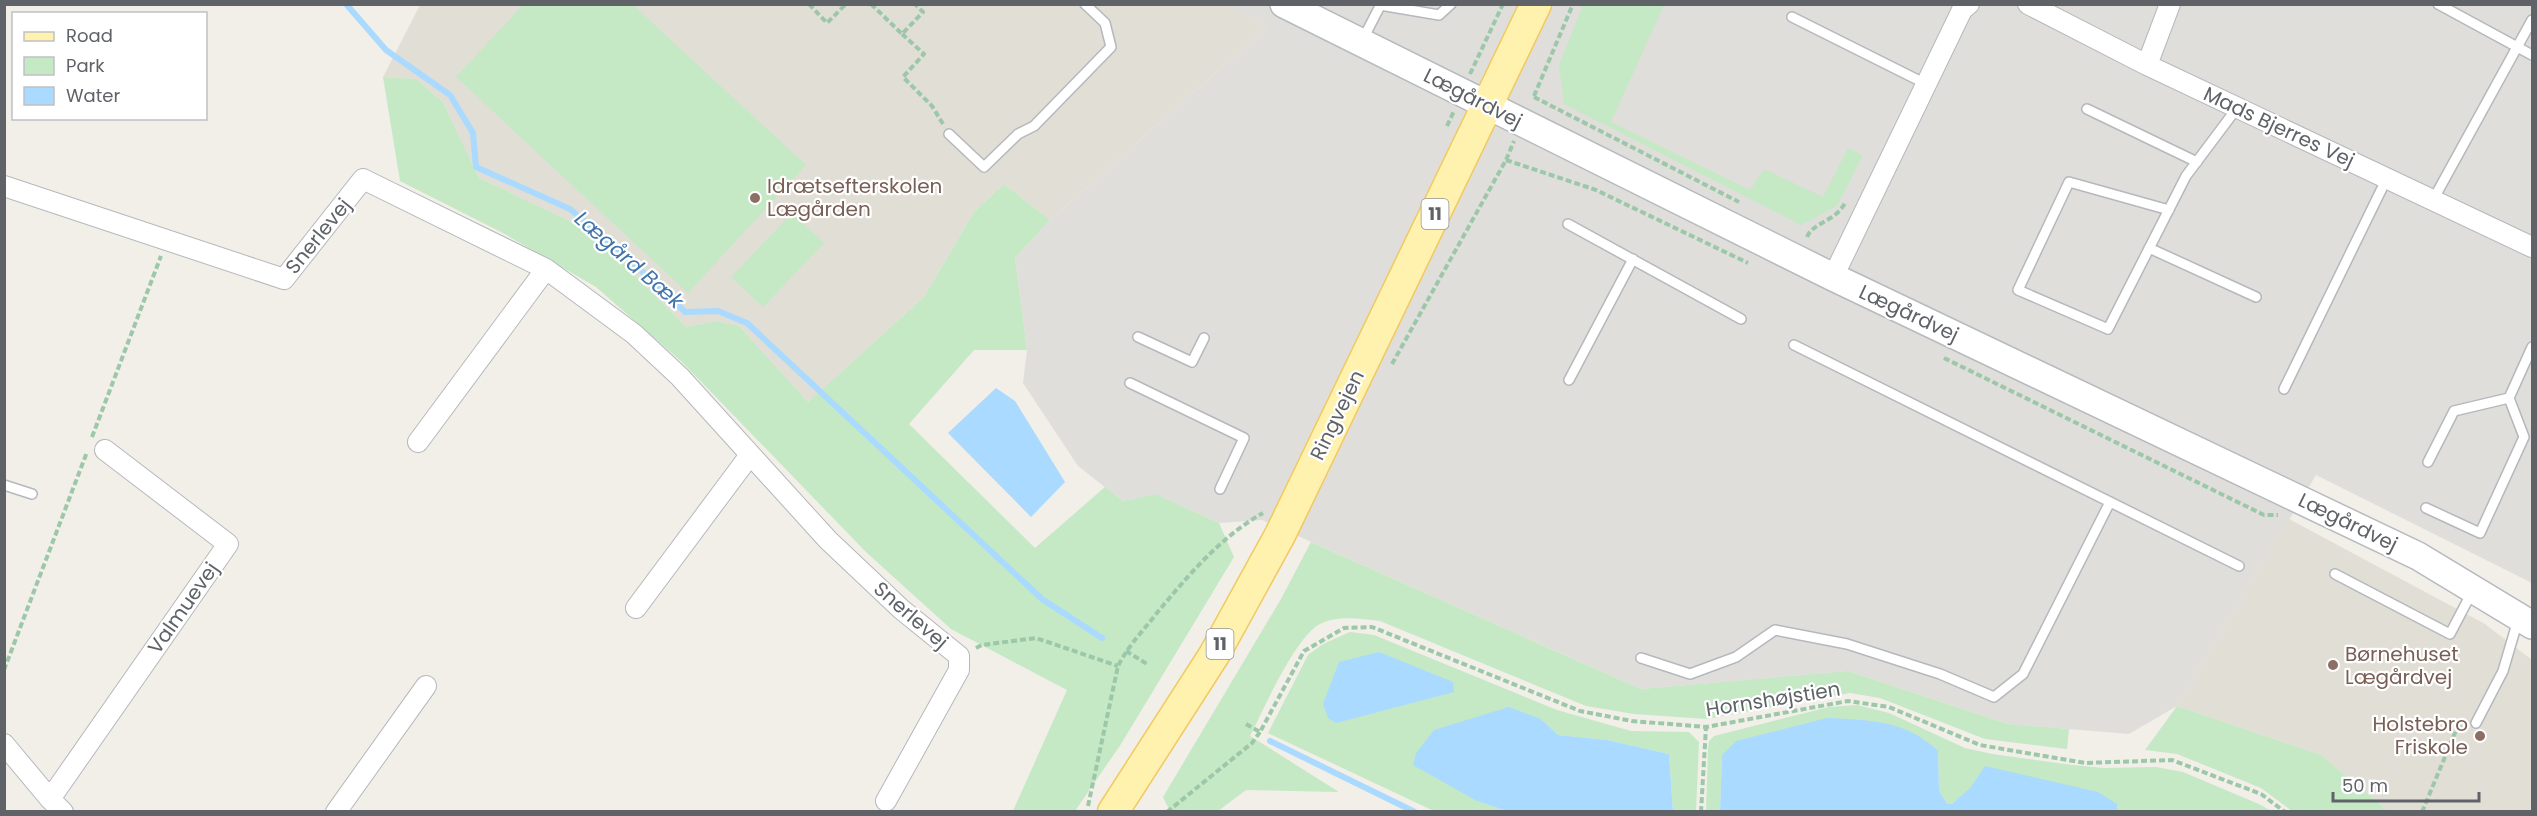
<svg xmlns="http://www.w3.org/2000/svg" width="2537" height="816" viewBox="0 0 2537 816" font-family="Poppins,sans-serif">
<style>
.industrial{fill:#e0deda}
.education{fill:#e1ded6}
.green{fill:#c5e8c5}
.water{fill:#aadaff}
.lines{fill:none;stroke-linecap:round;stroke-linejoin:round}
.stream{stroke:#aadaff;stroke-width:6}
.lane-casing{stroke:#b5b8bc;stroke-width:12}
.street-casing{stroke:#b5b8bc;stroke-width:22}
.secondary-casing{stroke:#b6babf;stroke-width:30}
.primary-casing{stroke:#f2c960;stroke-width:33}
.path{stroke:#9cc7a9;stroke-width:4;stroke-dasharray:6 3;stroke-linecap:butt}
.lane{stroke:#fff;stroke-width:9}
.street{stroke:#fff;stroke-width:20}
.secondary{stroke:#fff;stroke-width:27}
.primary{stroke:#fff2af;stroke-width:30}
.education-dot{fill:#8d6e63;stroke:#fff;stroke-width:2}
.labels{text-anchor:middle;stroke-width:4.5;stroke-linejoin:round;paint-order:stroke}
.shield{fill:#fff;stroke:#8f9295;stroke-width:1.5}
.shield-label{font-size:18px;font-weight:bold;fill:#5f6368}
.street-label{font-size:20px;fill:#5f6368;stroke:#fff}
.education-label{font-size:20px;fill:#785e54;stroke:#fff;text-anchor:start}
.water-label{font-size:21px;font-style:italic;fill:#4174aa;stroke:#fff}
</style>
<rect width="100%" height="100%" fill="#f1efe8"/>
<path class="industrial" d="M 1225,5 L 2532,5 L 2532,583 L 2316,475 L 2177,706 L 2129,734 L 2008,724 L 1848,671 L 1641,689 L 1262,520 L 1219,523 L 1156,494 L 1123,501 L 1078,466 L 1023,383 L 1027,350 L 1015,258 L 1050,220 L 1268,26 Z"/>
<path class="education" d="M 1225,4 L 1268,26 L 1050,220 L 1004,184 L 974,212 L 924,297 L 808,402 L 739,326 L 716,321 L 686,327 L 605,245 L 566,219 L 479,178 L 443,102 L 416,79 L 383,77 L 420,5 Z
M 2289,519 L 2485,624 L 2532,660 L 2532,811 L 2388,811 L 2321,755 L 2177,706 Z"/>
<path class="green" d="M 524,4 L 633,5 L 806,165 L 688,293 L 456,77 Z
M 1583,5 L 1664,5 L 1611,122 L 1750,190 L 1764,169 L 1823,197 L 1848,148 L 1863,155 L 1837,206 L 1801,225 L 1564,104 L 1559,65 Z
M 383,77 L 416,79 L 443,102 L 479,178 L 566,219 L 605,245 L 686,327 L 716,321 L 739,326 L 808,402 L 924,297 L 974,212 L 1004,184 L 1050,220 L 1015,258 L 1027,350 L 974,350 L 909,424 L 1035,548 L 1105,487 L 1123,501 L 1156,494 L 1219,523 L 1234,557 L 1121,744 L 1075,811 L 1013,811 L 1067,690 L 951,629 L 866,552 L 682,362 L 596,287 L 503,233 L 400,181 Z
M 792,213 L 824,243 L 763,307 L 731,277 Z
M 1311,542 L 1641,689 L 1848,671 L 2008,724 L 2069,729 L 2067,749 L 1985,739 L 1880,698 L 1850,693 L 1707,719 L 1634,714 L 1586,706 L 1380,621 C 1362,619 1337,615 1320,624 C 1295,637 1264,709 1250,736 L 1339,792 L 1246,790 L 1218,811 L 1170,811 L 1163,797 L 1281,599 Z
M 1350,632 L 1374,635 L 1557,710 L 1631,731 L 1689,732 L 1699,742 L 1696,811 L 1673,811 L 1669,754 L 1607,740 L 1558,735 L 1541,719 L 1477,801 L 1507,811 L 1434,811 L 1268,733 L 1308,655 L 1323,644 Z
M 1857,705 L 1889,713 L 1965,748 L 1992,754 L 2072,765 L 2104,768 L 2156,767 L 2183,772 L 2261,805 L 2271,811 L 2118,811 L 2117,804 L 1972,787 L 1952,804 L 1947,804 L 1939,790 L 1938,751 L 1722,755 L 1720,811 L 1706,812 L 1708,749 L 1709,741 L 1714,736 L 1829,707 Z
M 2177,706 L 2321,755 L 2388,811 L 2292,811 L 2261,788 L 2177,754 L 2145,750 Z"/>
<path class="water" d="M 996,388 L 1015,401 L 1065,482 L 1031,517 L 948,433 Z
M 1379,652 L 1453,682 L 1454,692 L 1336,723 L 1328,718 L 1323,704 L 1339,662 Z
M 1509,707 L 1541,719 L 1558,735 L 1607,740 L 1669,754 L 1673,811 L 1507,811 L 1477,801 L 1413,765 L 1416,753 L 1434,730 Z
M 1827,718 C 1869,720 1906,720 1938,751 L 1939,790 L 1947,804 L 1952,804 L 1971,787 L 1985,766 L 2098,792 L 2117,804 L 2118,811 L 1720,811 L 1722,755 L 1736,741 Z"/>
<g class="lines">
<path class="stream" d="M 346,4 L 386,50 L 450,95 L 473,133 L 476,167 L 570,209 L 626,256 L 685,312 L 718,311 L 747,323 L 1042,599 L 1102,638
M 1270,741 L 1415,812"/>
<g class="lane-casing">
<path id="lane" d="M 2438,4 L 2532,55
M 1380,5 L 1439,15 L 1451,4
M 1792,17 L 1926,84
M 1362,41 L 1381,4
M 2087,109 L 2197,162
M 949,134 L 984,167 L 1018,134 L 1034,126 L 1111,47 L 1105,23 L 1085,4
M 2433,200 L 2532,20
M 2169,210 L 2069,182 L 2018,290 L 2108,329 L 2186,176 L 2237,108
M 1568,224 L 1741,319
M 2149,248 L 2256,297
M 1138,337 L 1192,362 L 1204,338
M 1794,345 L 2239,566
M 1569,380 L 1633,259
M 1130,383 L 1244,438 L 1220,489
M 2284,389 L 2387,178
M 2428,462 L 2454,411 L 2509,398
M 4,485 L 32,494
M 2426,508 L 2480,533 L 2524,437 L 2509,398 L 2532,347
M 2335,574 L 2450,634 L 2472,592
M 1641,658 L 1690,674 L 1736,657 L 1775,630 L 1847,644 L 1940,674 L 1994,697 L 2023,674 L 2110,502
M 2476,723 L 2503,671 L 2518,620"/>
</g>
<g class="street-casing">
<path id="street" d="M 2028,4 L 2147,65 L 2532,247
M 2147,65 L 2170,4
M 4,186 L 284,279 L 363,179 L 546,269 L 634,334 L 680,377 L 828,540 L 901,609 L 959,656 L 959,670 L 886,801
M 1833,277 L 1962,10 L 1969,4
M 418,442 L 546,269
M 636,608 L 750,455
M 4,744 L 50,799 L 63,812
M 50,799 L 228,544 L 105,450
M 336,812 L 426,686"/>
</g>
<g class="secondary-casing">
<path id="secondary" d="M 1284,4 L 1833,277 L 2418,556 L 2532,625"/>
</g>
<g class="primary-casing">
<path id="primary" d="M 1113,812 L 1214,655 L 1280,535 L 1536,4"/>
</g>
<path class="path" d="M 809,4 L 827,23 L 846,4
M 871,4 L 902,34 L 923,12 L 915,4
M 902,34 L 924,54 L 903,77 L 932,106 L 943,124
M 1470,74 L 1503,4
M 1534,96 L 1573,4
M 1534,97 L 1739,202
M 1447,126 L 1454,111
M 1506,160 L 1596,190 L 1748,263
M 1807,237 C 1813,222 1835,222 1845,203
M 1944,358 L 2264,515 L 2278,515
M 1392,364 L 1506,160 L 1514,141
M 92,437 L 161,256
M 976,648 L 982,645 L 1036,638 L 1118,666
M 1126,651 L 1147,664
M 4,670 L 87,452
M 1246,724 L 1260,732 L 1304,651 L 1344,628 L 1372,627 L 1580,711 L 1632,721 L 1706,727 L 1848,701 L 1889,707 L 1980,745 L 2085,763 L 2172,760 L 2261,794 L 2285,812
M 1088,806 L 1118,666 C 1128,646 1143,631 1156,614 C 1187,577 1220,537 1263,513
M 1167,812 L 1252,743 L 1260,732
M 1701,812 L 1706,727
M 2422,812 L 2457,728 L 2464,726"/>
<use href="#lane" class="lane"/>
<use href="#street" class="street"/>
<use href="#secondary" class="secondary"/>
<use href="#primary" class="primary"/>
</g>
<g class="education-dot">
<circle cx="755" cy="198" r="6"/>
<circle cx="2333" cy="665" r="6"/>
<circle cx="2480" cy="736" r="6"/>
</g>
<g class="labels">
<g class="shield">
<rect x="1421.5" y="199" width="27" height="30" rx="4.5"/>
<rect x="1206.5" y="629" width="27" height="30" rx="4.5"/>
</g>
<g class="shield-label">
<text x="1435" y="220">11</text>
<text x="1220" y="650">11</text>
</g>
<g class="street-label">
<text transform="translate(1473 98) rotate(27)" y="7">Lægårdvej</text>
<text transform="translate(2279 127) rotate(25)" y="7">Mads Bjerres Vej</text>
<text transform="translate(318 236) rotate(-51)" y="7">Snerlevej</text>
<text transform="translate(1909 313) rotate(25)" y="7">Lægårdvej</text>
<text transform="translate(1337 415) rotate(-64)" y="7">Ringvejen</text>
<text transform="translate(2348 522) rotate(26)" y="7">Lægårdvej</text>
<text transform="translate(183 608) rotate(-55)" y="7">Valmuevej</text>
<text transform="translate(911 615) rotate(41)" y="7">Snerlevej</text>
<text transform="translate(1773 699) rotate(-9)" y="7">Hornshøjstien</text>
</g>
<g class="education-label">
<text x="767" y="193">Idrætsefterskolen<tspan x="767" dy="23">Lægården</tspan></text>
<text x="2345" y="661">Børnehuset<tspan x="2345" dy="23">Lægårdvej</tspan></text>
<text x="2468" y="731" text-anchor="end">Holstebro<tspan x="2468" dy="23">Friskole</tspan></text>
</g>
<g class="water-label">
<text transform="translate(629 260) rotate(41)" y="7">Lægård Bæk</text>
</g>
</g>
<rect width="2537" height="816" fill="none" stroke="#5f6368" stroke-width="12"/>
<rect x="12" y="12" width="195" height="108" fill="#ffffff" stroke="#bfc1c3" stroke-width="1.5"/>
<rect x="24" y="32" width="30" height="9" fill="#fff2af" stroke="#bfc1c3" stroke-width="1.5"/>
<text x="66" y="42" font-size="18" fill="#5f6368">Road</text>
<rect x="24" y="57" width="30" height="18" fill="#c5e8c5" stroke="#bfc1c3" stroke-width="1.5"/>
<text x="66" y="72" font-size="18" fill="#5f6368">Park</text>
<rect x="24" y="87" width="30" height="18" fill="#aadaff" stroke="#bfc1c3" stroke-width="1.5"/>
<text x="66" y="102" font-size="18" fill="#5f6368">Water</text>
<path d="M2333 792v9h146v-9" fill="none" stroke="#5f6368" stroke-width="3"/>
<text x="2342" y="792" font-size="18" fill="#5f6368" stroke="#ffffff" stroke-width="4.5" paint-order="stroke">50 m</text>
</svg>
